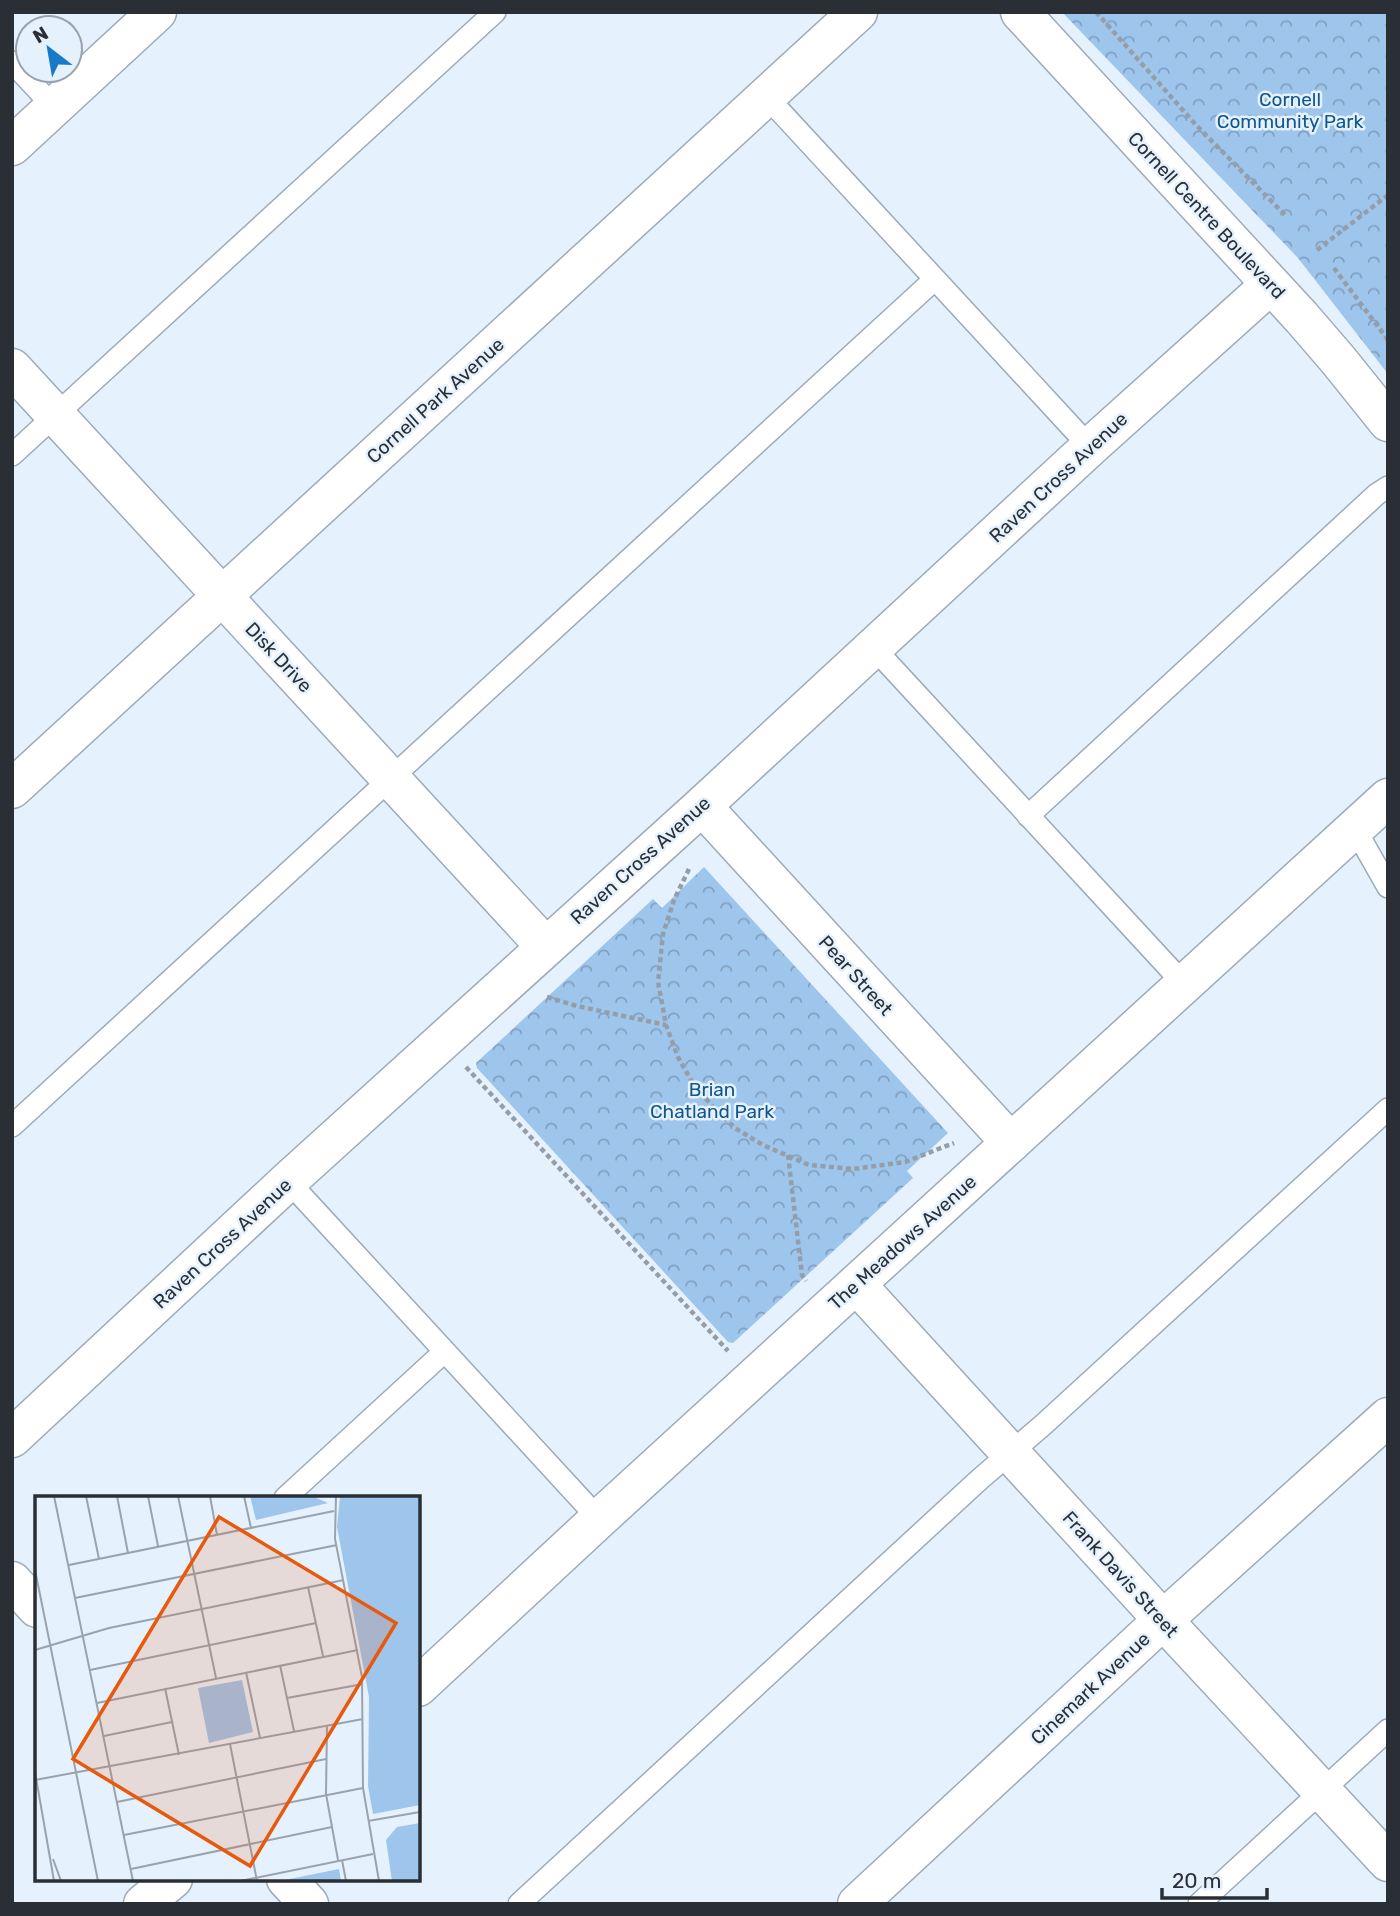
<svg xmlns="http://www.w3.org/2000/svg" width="1400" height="1916" viewBox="0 0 1400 1916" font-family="Rubik,sans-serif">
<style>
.forest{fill:url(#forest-crowns)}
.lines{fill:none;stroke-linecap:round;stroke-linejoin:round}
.service-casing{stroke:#9dabb9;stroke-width:24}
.minor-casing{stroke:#9dabb9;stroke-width:41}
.tertiary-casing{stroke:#9dabb9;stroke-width:41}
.path{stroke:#959ea8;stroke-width:4.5;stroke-dasharray:5 3.5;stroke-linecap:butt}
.service{stroke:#fff;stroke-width:21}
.minor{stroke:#fff;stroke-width:38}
.tertiary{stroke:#fff;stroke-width:38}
.labels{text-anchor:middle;stroke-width:5;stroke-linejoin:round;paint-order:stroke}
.park-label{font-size:19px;fill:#11578e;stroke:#e5f1fd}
.street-label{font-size:19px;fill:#2a2f35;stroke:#e5f1fd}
.inset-road{fill:none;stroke:#9aa3ad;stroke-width:2}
.view{fill:#e8590c;fill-opacity:0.15;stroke:#e8590c;stroke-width:3.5}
.inset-edge{fill:none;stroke:#2a2f35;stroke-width:3.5}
</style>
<defs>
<pattern id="forest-crowns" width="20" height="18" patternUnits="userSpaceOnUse" patternTransform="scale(1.75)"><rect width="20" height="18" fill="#9ec5ec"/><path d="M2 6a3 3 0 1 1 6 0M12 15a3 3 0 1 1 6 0" fill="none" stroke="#81a0c0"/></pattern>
</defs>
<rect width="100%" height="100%" fill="#e5f1fd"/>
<path class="forest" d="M 1062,12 L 1388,12 L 1388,374 L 1298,258 Z
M 704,867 L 948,1133 L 907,1171 L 913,1178 L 733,1343 L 728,1342 L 477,1068 L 476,1063 L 653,899 L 662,908 Z"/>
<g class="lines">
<g class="service-casing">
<path id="service" d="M 12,62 L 54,107
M 766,96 L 1090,447
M 12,455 L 495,12
M 873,647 L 1184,984
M 1028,816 L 1377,494 L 1388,487
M 1355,829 L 1388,887
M 12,1126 L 934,280
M 288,1181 L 599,1519
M 285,1498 L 444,1352
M 519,1904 L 980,1479 L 1043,1425 L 1388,1109
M 1199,1904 L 1388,1730"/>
</g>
<g class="minor-casing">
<path id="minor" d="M 12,146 L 157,12
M 12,368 L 545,946
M 12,789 L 858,12
M 702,806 L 1011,1143
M 856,1284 L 1163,1620 L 1388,1862
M 12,1438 L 288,1181 L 702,806 L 1090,447 L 1270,285
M 12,1581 L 37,1608
M 418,1687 L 599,1519 L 1388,798
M 286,1879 L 309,1904
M 143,1904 L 173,1879
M 857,1904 L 1163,1620 L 1388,1417"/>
</g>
<g class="tertiary-casing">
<path id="tertiary" d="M 1020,12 L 1302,318 L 1339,361 L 1388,422"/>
</g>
<path class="path" d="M 1096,12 L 1196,125 L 1287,217
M 1317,250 L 1388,195
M 1334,268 L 1388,340
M 689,869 L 674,900 L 663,934 L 658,982 L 666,1025 L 678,1057 L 692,1082 L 712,1106 L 735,1128 L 763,1145 L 809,1165 L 853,1169 L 905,1162 L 954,1143
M 547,997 L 577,1006 L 666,1025
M 466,1067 L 728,1351
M 788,1155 L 802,1275 L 806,1281"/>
<use href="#service" class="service"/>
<use href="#minor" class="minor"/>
<use href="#tertiary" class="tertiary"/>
</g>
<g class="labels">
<g class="park-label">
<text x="1290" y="106">Cornell<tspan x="1290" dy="22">Community Park</tspan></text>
<text x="712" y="1096">Brian<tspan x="712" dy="22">Chatland Park</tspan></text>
</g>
<g class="street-label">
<text transform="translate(1207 215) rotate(47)" y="7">Cornell Centre Boulevard</text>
<text transform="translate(435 400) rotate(-42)" y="7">Cornell Park Avenue</text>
<text transform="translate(1058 477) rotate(-43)" y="7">Raven Cross Avenue</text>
<text transform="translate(279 657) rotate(47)" y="7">Disk Drive</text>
<text transform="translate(640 860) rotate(-42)" y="7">Raven Cross Avenue</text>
<text transform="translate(856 975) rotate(48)" y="7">Pear Street</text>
<text transform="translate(902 1242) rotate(-42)" y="7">The Meadows Avenue</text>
<text transform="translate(222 1243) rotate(-43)" y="7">Raven Cross Avenue</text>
<text transform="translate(1121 1574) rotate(48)" y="7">Frank Davis Street</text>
<text transform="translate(1090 1688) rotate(-43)" y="7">Cinemark Avenue</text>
</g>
</g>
<g transform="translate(35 1496)">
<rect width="385" height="385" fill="#e5f1fd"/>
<path d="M 304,373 L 306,385 L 245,385 Z" fill="#9ec5ec"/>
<path d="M 215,0 L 277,0 L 293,7 L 221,24 ZM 305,0 L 385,0 L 385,309 L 338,318 L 333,290 L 334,201 L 302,31 ZM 207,184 L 218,236 L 174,247 L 163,192 ZM 385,327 L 385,385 L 357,385 L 351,344 L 362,331 Z" fill="#9ec5ec"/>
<path d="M 342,86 L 358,101 L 346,114 L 339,107 L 345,100 L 337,92 ZM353 129a11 11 0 1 1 22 0a11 11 0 1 1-22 0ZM 385,170 L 385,258 L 349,259 L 346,171 Z" fill="#9ec5ec"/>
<path class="inset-road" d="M 19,0 L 98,385M 51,0 L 64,63M 82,0 L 93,57M 113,0 L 123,50M 143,0 L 181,182M 175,0 L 182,39M 209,0 L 216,32M 301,0 L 300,43 L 327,181 L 328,292 L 344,385M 34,69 L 299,15M 0,74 L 63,385M 273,91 L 288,160M 40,102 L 302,49M 0,154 L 74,132 L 309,84M 245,169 L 259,235M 55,174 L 281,127M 211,176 L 225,242M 130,192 L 144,259M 252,202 L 328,188M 62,207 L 323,154M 292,229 L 291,298 L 303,364M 69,240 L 137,226M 195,248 L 222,385M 0,276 L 19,385M 0,284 L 328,223M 82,306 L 291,263M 333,325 L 385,316M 89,339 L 328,292M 18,363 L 26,385M 307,364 L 311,385M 96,373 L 297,331M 205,385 L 338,358"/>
<path class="view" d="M 184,21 L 361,127 L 215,370 L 38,263 Z"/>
<rect width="385" height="385" class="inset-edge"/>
</g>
<rect width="1400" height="1916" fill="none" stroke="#2a2f35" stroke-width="28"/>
<g transform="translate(49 49) rotate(329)"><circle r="33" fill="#e5f1fd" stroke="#9aa3ad" stroke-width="2"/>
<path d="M0-5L12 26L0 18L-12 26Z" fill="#187ac6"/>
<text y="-10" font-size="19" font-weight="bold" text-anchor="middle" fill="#2a2f35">N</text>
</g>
<path d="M1162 1888v10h105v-10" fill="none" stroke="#2a2f35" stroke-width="3.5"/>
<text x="1172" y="1888" font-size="21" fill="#2a2f35" stroke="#e5f1fd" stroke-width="5" paint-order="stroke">20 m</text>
</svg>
